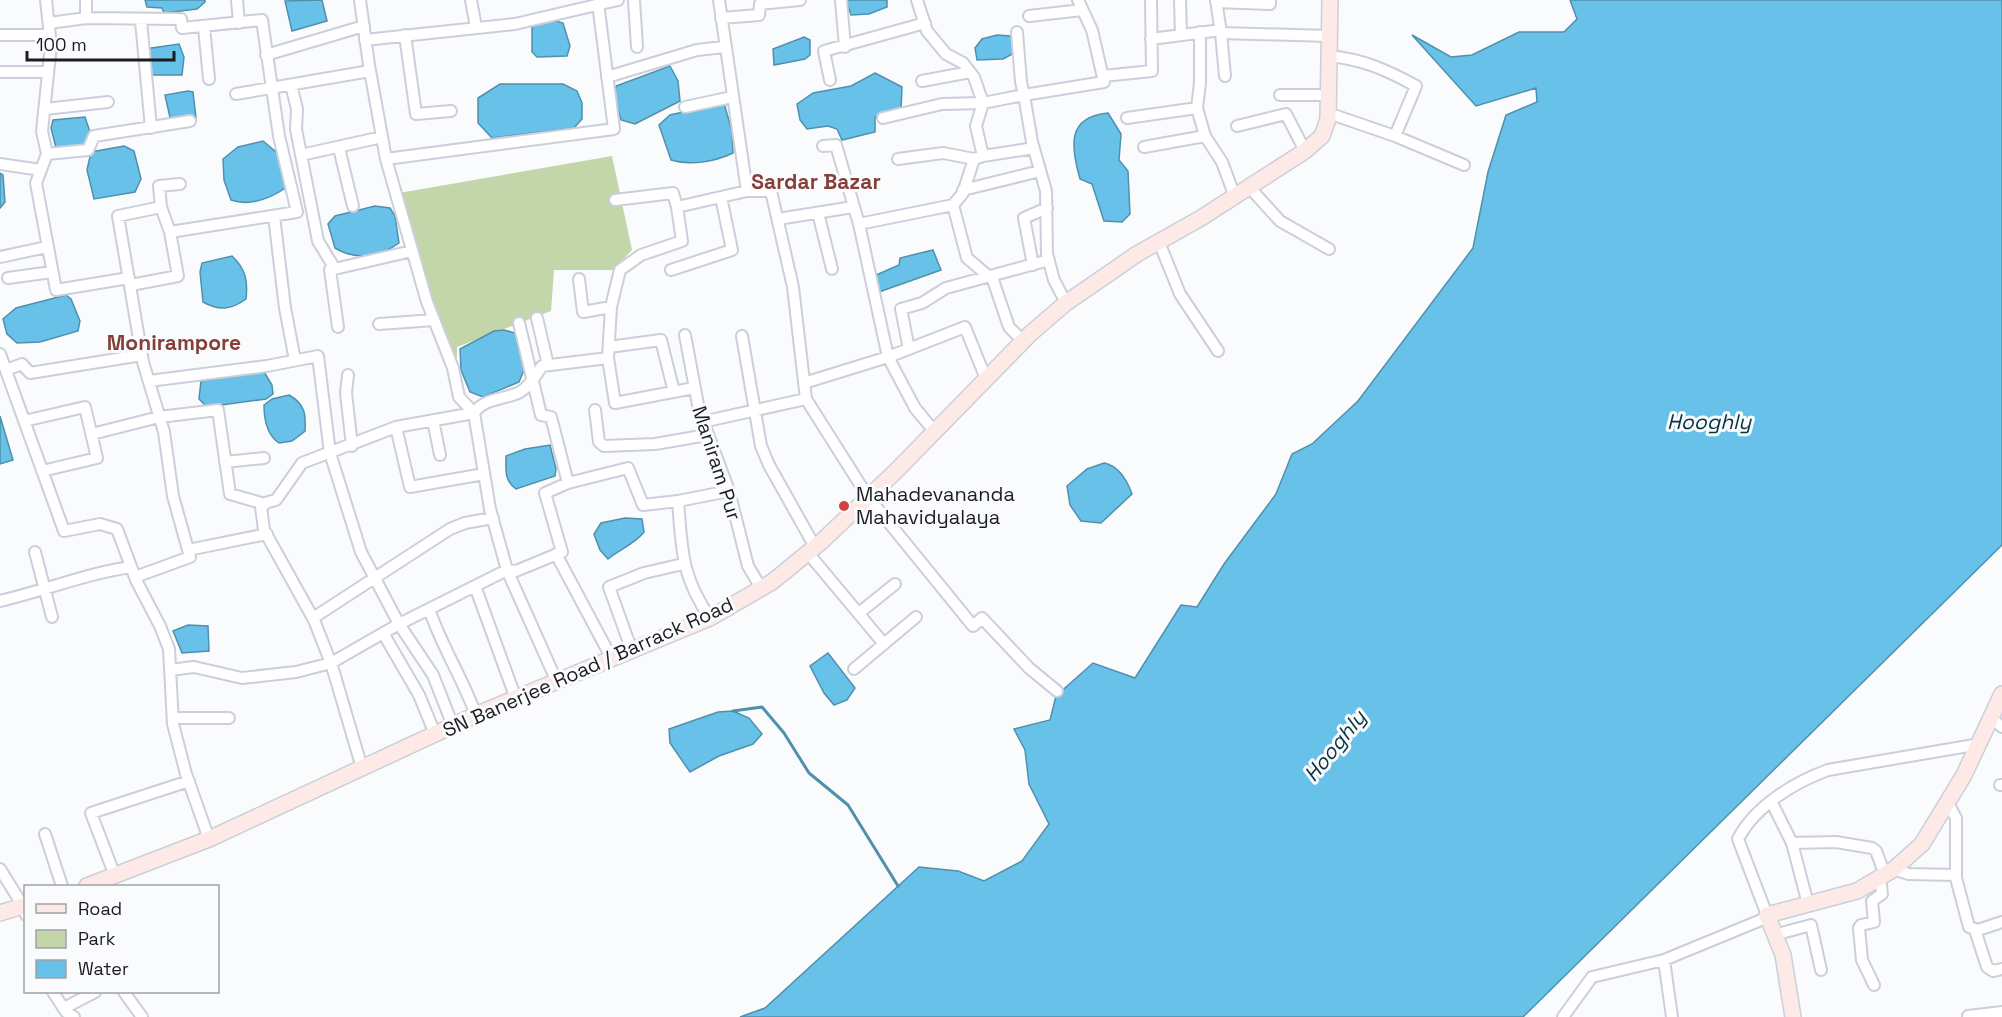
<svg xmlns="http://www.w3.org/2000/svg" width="2002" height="1017" viewBox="0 0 2002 1017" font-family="'Space Grotesk',sans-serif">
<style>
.green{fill:#c3d6a9}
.water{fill:#67c1e9;stroke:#5090ad;stroke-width:1.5}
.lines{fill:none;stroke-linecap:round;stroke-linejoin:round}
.stream{stroke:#5090ad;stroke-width:3}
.street-casing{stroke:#cccfda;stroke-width:14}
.secondary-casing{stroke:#cccfda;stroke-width:18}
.street{stroke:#fff;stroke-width:10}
.secondary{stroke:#fdeae6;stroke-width:15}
.poi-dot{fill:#d2433f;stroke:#fafbfd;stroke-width:2}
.labels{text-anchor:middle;stroke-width:6;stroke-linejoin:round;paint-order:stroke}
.street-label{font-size:20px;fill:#1c1d21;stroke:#fafbfd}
.poi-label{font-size:20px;fill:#1c1d21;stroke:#fafbfd;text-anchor:start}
.neighbourhood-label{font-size:21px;font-weight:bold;fill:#863e39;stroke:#fafbfd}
.water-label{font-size:21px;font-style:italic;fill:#083343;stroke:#fafbfd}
</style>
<rect width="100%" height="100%" fill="#fafbfd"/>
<path class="green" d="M 612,156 L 632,250 L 613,270 L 554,270 L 551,311 L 457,347 L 457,358 L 453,360 L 429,303 L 399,193 Z"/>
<path class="water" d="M 145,0 L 205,0 L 205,2 L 197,9 L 164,13 L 162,8 L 147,7 Z
M 322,0 L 327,21 L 292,31 L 285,1 Z
M 846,0 L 887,0 L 887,7 L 869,14 L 851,15 Z
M 1570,0 L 2002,0 L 2002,545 L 1523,1017 L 740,1017 L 765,1008 L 919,867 L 958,871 L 984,881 L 1022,861 L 1049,824 L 1029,784 L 1025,750 L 1014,729 L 1050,720 L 1056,696 L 1093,663 L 1135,678 L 1181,605 L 1197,607 L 1224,564 L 1276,494 L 1292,454 L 1312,444 L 1358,401 L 1473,248 L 1488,172 L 1506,115 L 1537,102 L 1536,88 L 1476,106 L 1412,35 L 1451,57 L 1472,55 L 1519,32 L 1564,32 L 1577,19 Z
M 552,20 L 563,23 L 570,46 L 567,56 L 537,57 L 532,52 L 532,27 L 537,23 Z
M 997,35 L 1011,36 L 1016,40 L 1016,52 L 1003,59 L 977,60 L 975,48 L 982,39 Z
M 804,37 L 810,40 L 810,55 L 805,59 L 774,65 L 773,49 Z
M 179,44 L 184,57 L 182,75 L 147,75 L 145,49 Z
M 670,66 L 678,81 L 680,101 L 635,124 L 621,120 L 614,96 L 616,86 Z
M 875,73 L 902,87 L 901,109 L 875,117 L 875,132 L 842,140 L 837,129 L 828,126 L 807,129 L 800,120 L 797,104 L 813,93 L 851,86 Z
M 500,84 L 563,84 L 577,91 L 582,103 L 582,119 L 574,128 L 492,138 L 478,123 L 478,98 Z
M 188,91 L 193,92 L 196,118 L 171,122 L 165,95 Z
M 724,103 L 732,131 L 733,153 C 714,162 690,166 671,160 L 659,125 L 670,115 Z
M 1108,113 L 1121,134 L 1119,160 L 1128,171 L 1130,214 L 1122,222 L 1104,221 L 1092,184 L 1080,179 C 1071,147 1066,117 1108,113 Z
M 85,117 L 90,132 L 88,145 L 56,148 L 51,128 L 53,120 Z
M 263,141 L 282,157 L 287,187 C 271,198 251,207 231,200 L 224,180 L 223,159 L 238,147 Z
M 124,146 L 134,151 L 141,179 L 135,192 L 94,199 L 87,170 L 91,152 Z
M 0,173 L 3,175 L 5,202 L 0,208 Z
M 375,206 L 390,208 L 395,216 L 399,243 C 380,257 356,261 335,248 L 328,224 L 335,216 Z
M 933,250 L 941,270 L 879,292 L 874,276 L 899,265 L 900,258 Z
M 232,256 C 246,269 248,281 246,299 C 231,310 219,311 203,302 L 200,272 L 202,263 Z
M 66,295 L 71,299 L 80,321 L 78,331 L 40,342 L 17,343 L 7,334 L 3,319 L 16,308 Z
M 504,330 L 515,333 L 524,370 L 519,382 L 483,397 L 470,392 L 461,370 L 460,349 L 494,331 Z
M 264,372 L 272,385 L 273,394 L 266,399 L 207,407 L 199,399 L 201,381 Z
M 289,395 C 305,404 306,414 305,431 L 292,441 L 279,443 C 267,435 264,419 264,405 L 272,399 Z
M 0,416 L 13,460 L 0,464 Z
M 550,445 L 556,469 L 555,476 L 516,489 C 504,480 506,471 506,456 L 525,449 Z
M 1104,463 C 1119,466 1127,480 1132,494 L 1101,523 L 1081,521 L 1070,505 L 1067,486 L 1087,469 Z
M 625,518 L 642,519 L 644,532 C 636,543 619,550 608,559 L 600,550 L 594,534 L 601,523 Z
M 188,625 L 208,626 L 209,651 L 182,653 L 173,631 Z
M 828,653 L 855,688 L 847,700 L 834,705 L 824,693 L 810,666 Z
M 733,711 L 749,718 L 762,734 L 753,744 L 719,756 L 690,772 L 670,743 L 669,729 L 718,712 Z"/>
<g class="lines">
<path class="stream" d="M 733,711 L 762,707 L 784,733 L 809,773 L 848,805 L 898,886"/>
<g class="street-casing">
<path id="street" d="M 46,0 L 51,45 L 42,131 L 47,154 L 36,183 L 56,290 L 129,278
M 86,0 L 86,18
M 237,0 L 239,23
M 360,0 L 369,65 L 386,159 L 427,302 L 453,368 L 459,397 L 474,413 L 490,509 L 507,570 L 557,682
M 471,0 L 476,27
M 634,0 L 637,47
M 719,0 L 747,191
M 841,0 L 845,47
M 917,0 L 927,31 L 946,54 L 963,63 L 974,77 L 983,103 L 976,126 L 983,156 L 974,159 L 963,193 L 953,205 L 967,258 L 993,280 L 1009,327 L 1023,341
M 1180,0 L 1181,34
M 1216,0 L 1221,33 L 1329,36
M 1216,2 L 1270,4 L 1270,0
M 1029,16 L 1082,10
M 721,18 L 759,15 L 760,4 L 800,0
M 141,21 L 151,128
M 49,23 L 86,18 L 181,19 L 182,28 L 262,20 L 279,136 L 297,212 L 170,232
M 204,27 L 209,79
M 1200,32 L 1200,83 L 1197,108 L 1205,136 L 1222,162 L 1235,197
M 1221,33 L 1225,76
M 0,35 L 50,35
M 405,35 L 416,114 L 451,111
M 1151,39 L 1221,30
M 365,40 L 515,24 L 618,0
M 266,55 L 364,26
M 1329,56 C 1362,59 1387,70 1416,86 L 1395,136
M 0,72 L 48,72
M 1103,76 L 1152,71 L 1151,0
M 607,77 L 697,50 L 724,47
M 830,80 L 824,51 L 925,23
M 922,81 L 970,72
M 291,85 L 297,109 L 296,129 L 318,241 L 335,269
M 236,94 L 370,71
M 1280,95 L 1328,95
M 685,107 L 732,97
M 45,109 L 108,102
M 1328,113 L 1395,136 L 1464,165
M 883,118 L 942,104 L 983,103 L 1024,95 L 1021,82 L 1017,32
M 1127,118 L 1197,108
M 1237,126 L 1286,114 L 1305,151
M 823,146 L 836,145 L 859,224 L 888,357 L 915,408 L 934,431
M 1144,147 L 1205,136
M 339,148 L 353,206
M 47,154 L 88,150 L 94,136 L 190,121
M 301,155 L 382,137
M 983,156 L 1034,148
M 386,159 L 614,129 L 598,3
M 898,159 L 943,153 L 974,159
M 0,164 L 41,170
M 1250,188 L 1280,221 L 1329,249
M 963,190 L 1040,171
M 615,200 L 673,193 L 677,207
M 818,213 L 832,269
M 274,216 L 285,308 L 295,360
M 778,219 L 853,207
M 859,224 L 953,205
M 1159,242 L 1180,294 L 1218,351
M 0,257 L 47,247
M 1033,265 L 1024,218 L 1047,208
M 671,270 L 732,250 L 721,197
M 8,278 L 52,272
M 579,279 L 583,312 L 611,307
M 131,285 L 178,276 L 170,232 L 161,207
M 1066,303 L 1054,280 L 1047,254 L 1046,191 L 1032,142 L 1024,95 L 1104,82 L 1092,30 L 1078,0
M 537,318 L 548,365
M 519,323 L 541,415 L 551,417 L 568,483
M 379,324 L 434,320
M 338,327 L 330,270 L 412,251
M 685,335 L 699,410 L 729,491 L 748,566 L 761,588
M 742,336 L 761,446 L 769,465 L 815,547
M 609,347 L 661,340 L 674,392
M 909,349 L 901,309 L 922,303 L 946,288 L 1049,260
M 0,354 L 64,531 L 100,524 L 117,529 L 136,580 L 160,626 L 169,649 L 173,724 L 186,774 L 209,839
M 608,358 L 615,403 L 694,388
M 6,370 L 22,364 L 30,373 L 142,355
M 348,375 L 346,393 L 352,446
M 149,381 L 267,366 L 318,356 L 330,453 L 361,552 L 399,624 L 433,675 L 453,726
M 804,383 L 888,357 L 965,327 L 986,379
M 595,410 L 599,442 L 604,446 L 655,444 L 707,435
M 474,413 C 485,397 505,400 520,392 C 530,386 536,375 542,366 L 608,358 L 611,307 L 620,270 L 641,255 L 682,241 L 677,207 L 747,191 L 771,191 L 793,287 L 806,399 L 868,497 L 973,626 L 982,618 L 1029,668 L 1057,691
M 433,420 L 440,455
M 24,421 L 85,407 L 97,458 L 42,471
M 702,422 L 806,399
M 396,427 L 410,487 L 484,474
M 92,434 L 159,417 L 218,410 L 230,494 L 265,504
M 225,462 L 264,458
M 188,550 L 267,534
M 35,552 L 52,617
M 808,553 L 884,644
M 556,554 L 612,659
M 135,577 L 190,557 L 173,496 L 164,432 L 143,362 L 118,216 L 161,207 L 159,186 L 180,184
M 475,586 L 516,699
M 0,601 C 44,591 87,573 131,567
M 429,609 C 442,647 462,677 476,715
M 859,613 L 895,584
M 313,618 L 450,529 L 465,523 L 493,518
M 710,618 C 681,576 682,550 678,501 L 729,491
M 383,633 L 419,695 L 435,734
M 632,651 L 609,587 L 644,573 L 683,564
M 854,669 L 916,617
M 170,670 L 194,667 L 242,678 L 296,672 L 331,663 L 399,624 L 507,570 L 516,571 L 562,552 L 545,493 L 568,483 L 628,468 L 643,505 L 678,501
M 173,718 L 229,718
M 1991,718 L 2002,727
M 362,768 L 332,666 L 314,620 L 264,530 L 261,507 L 268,502 L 276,500 L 302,463 L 396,427 L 474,413
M 2000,785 L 2002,785
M 1771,801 L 1792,843 L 1808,904
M 1948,803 L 1956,818 L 1956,878 L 1969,927 L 1978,930 L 2002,922
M 45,834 L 62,886
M 1792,843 L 1836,842 L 1872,848 L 1876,851 L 1885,875
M 0,869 L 23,906 L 26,915
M 1894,869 L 1908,874 L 1956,875
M 115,876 L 91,813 L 189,781
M 1767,915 L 1738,839 C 1755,806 1795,782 1828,770 L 1980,744
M 1975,930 L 1987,967 L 1993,971 L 2002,969
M 1774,935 L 1811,925 L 1821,970
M 1664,960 L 1672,1017
M 1874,985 L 1862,960 L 1859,928 L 1861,925 L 1874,922 L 1872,901 L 1882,894 L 1880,878
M 53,992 L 66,1012 L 74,1017
M 124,992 L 142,1017
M 64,1008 L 95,992
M 1968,1016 L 2002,1012
M 1563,1017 L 1592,977 L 1664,960 L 1766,918"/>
</g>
<g class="secondary-casing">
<path id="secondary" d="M 87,886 L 209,839 L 480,713 L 710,618 L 772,582 L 821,542 L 895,472 L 1031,333 L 1066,303 L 1137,254 L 1201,218 L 1305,151 L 1322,136 L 1328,119 L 1330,0
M 0,913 L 26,905
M 1793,1017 L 1783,955 L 1767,915 L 1857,891 L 1894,869 L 1922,844 L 1964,775 L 2002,694"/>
</g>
<use href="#street" class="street"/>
<use href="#secondary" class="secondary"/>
</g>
<circle class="poi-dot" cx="844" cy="506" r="6"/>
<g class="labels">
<g class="street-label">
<text transform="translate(717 463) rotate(72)" y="7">Maniram Pur</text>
<text transform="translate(588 667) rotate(-24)" y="7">SN Banerjee Road / Barrack Road</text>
</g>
<g class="poi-label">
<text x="856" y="501">Mahadevananda<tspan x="856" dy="23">Mahavidyalaya</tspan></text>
</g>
<g class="neighbourhood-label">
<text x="816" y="189">Sardar Bazar</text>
<text x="174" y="350">Monirampore</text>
</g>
<g class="water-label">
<text x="1709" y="429">Hooghly</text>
<text transform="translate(1335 746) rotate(-51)" y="7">Hooghly</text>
</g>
</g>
<rect x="24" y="885" width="195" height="108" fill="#fafbfd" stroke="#a1a2a5" stroke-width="1.5"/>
<rect x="36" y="904" width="30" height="9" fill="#fdeae6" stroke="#a1a2a5" stroke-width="1.5"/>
<text x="78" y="915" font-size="18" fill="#1c1d21">Road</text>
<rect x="36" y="930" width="30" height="18" fill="#c3d6a9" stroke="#a1a2a5" stroke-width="1.5"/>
<text x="78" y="945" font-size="18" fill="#1c1d21">Park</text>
<rect x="36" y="960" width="30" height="18" fill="#67c1e9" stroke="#a1a2a5" stroke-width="1.5"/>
<text x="78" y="975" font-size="18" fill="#1c1d21">Water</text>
<path d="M27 51v9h147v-9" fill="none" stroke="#1c1d21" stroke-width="3"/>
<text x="36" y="51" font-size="18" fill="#1c1d21" stroke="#fafbfd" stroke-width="4.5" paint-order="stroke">100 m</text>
</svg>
